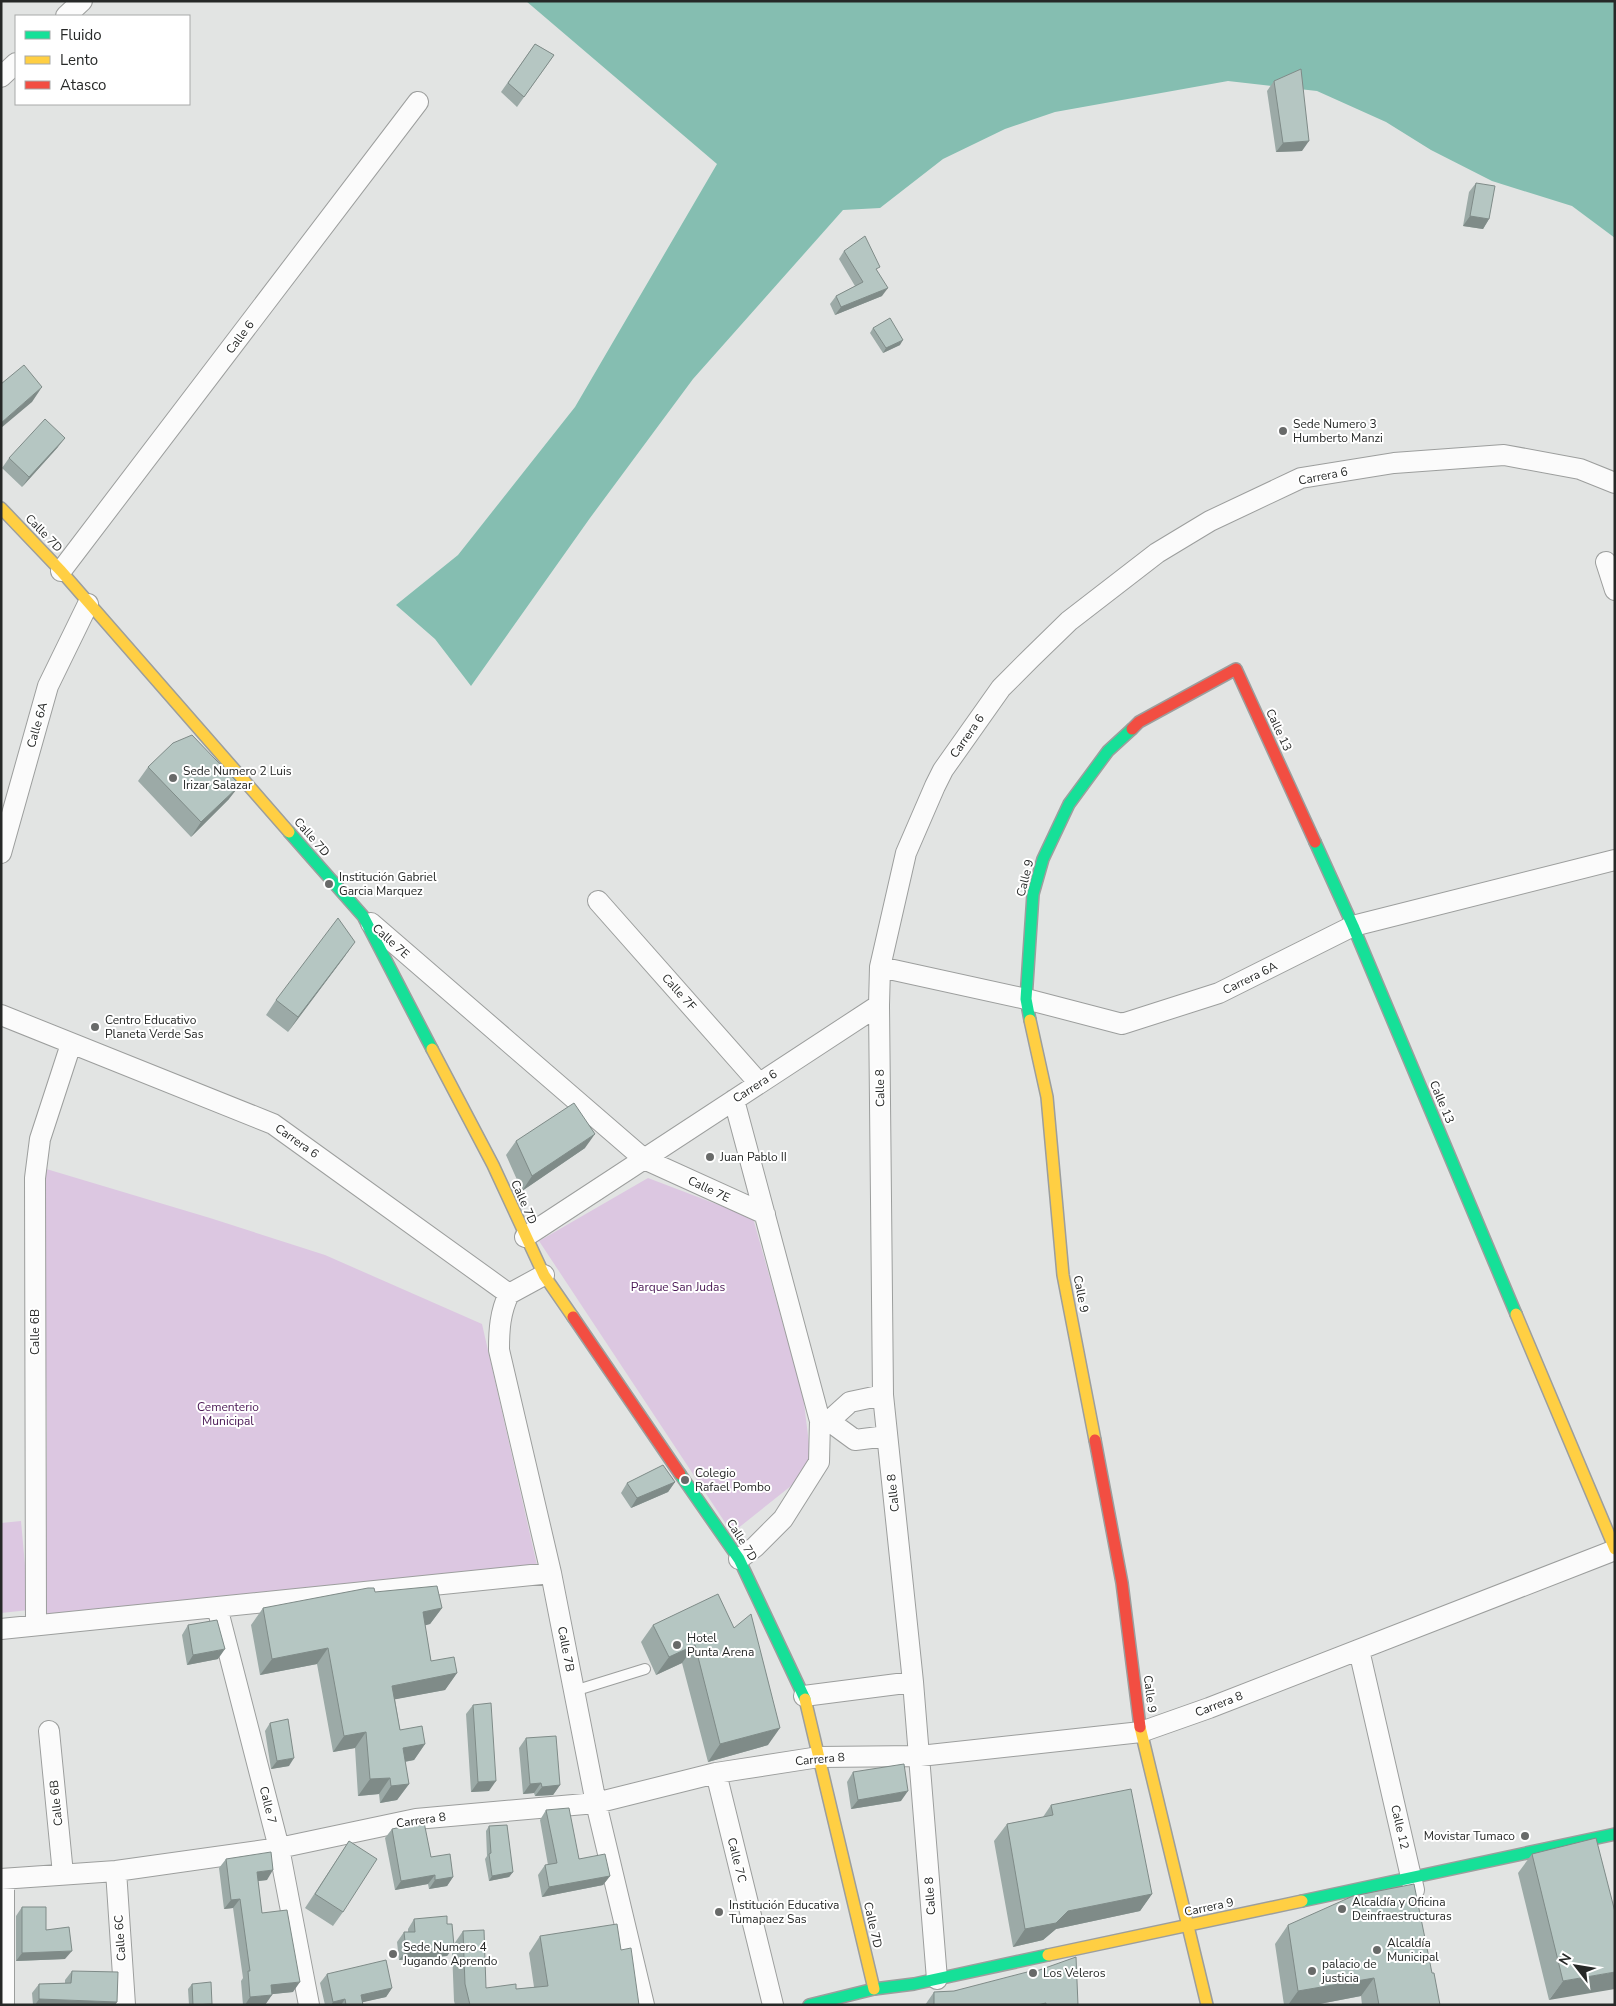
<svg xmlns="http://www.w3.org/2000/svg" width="1616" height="2006" viewBox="0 0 1616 2006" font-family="'Nunito Sans',sans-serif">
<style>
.green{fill:#dcc7e1}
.water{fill:#85beb1}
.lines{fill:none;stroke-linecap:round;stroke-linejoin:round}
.lane-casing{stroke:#9c9e9d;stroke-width:12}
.street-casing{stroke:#9c9e9d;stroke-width:22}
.fast-casing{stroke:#9c9e9d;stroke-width:14}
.slow-casing{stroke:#9c9e9d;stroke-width:14}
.jam-casing{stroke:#9c9e9d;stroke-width:14}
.lane{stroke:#fbfbfb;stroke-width:10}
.street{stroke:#fbfbfb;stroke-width:20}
.fast{stroke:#16e098;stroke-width:11}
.slow{stroke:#ffcf43;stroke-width:11}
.jam{stroke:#f24e42;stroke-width:11}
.wall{fill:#9caaa7}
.shaded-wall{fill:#7f8b88}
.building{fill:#b5c6c2;stroke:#7f8b88}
.poi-dot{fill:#686a69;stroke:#fff;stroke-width:2}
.labels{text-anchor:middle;stroke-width:4;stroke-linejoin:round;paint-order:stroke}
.street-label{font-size:12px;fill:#262827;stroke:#fff}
.poi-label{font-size:12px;fill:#262827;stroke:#fff;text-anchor:start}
.park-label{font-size:12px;fill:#481553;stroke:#fff}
</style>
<rect width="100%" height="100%" fill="#e2e4e3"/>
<path class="green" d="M 43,1168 L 210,1218 L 325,1255 L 482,1324 L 537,1565 L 46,1616 L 47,1428 Z
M 648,1178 L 753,1218 L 803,1395 L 811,1460 L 801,1478 L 732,1533 L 539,1241 Z
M 21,1521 L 29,1610 L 1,1613 L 1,1523 Z"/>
<path class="water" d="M 526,1 L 1615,1 L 1615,238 L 1572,206 L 1492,181 L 1431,150 L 1386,122 L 1317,91 L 1228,81 L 1055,112 L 1005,129 L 943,159 L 880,208 L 843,210 L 693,379 L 590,518 L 471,686 L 435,639 L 396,605 L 458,555 L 575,407 L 717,164 Z"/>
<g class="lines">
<g class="lane-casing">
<path id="lane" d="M 574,1691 L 645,1669"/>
</g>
<g class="street-casing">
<path id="street" d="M 66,16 L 82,1
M 1,77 L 16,63
M 1606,562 L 1615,590
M 61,571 L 418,102
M 1,853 L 48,686 L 88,604
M 598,901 L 759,1083
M 371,923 L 644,1159 L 765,1214
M 880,967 L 1026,999 L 1122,1024 L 1219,993 L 1353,926 L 1615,860
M 1,1015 L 273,1124 L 509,1294
M 734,1100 L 820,1421 L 819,1462 L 783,1519 L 755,1547 L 739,1559
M 525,1237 L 879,1005
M 509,1294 C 500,1312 499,1330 499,1350 L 551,1573 L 596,1803 L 644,2005
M 509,1294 L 544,1275
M 820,1421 L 829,1421 L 855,1440 L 887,1436
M 829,1421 L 850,1402 L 883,1395
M 217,1607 L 279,1848 L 309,2005
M 36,1625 L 35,1178 L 40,1139 L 71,1044
M 1,1629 L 551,1573
M 1359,1650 L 1414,1890
M 804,1696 L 913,1682
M 49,1731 L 63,1874
M 716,1773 L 773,2005
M 116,1871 L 125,2005
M 1,1879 L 116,1871 L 279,1848 L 416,1819 L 596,1803 L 716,1773 L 819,1757 L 920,1756 L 1141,1732 L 1209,1708 L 1615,1550
M 4,1879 L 4,2005
M 937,1979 L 913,1682 L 883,1395 L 879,1005 L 880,967 L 906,853 L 935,786 L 943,770 L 1001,688 L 1031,658 L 1069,621 L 1157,553 L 1210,521 L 1301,478 L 1394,463 L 1504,455 L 1580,469 L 1615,483"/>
</g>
<g class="fast-casing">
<path id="fast" d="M 289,832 L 363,916 L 432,1049
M 1315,842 L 1353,926 L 1516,1314
M 1030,1020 L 1026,999 L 1033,894 L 1043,859 L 1069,804 L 1108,751 L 1132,729
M 680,1474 L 739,1559 L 805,1699
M 1302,1901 L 1615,1834
M 809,2005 L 874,1989 L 914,1984 L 1048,1955"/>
</g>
<g class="slow-casing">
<path id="slow" d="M 1,508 L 61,571 L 289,832
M 1030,1020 L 1047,1097 L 1063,1275 L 1095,1440
M 432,1049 L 493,1165 L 544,1275 L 573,1317
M 1516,1314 L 1615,1549
M 805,1699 L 874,1989
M 1140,1727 L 1207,2005
M 1048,1955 L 1302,1901"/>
</g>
<g class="jam-casing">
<path id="jam" d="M 1132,729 L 1139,722 L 1236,669 L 1315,842
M 573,1317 L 680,1474
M 1095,1440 L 1122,1583 L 1140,1727"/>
</g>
<use href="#lane" class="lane"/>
<use href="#street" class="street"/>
<use href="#fast" class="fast"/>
<use href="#slow" class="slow"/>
<use href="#jam" class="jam"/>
</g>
<path class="wall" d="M 535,44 L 554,55 L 517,107 L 501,92 Z
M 1274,81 L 1302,151 L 1276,152 L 1267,91 Z
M 1476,183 L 1489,219 L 1483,229 L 1463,226 L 1469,192 Z
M 844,251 L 877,271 L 882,296 L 835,315 L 830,304 L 836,296 L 855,286 L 839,259 Z
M 873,328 L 900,345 L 883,353 L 870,333 Z
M 58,447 L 22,487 L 2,468 L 9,458 Z
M 148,767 L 229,799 L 191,837 L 138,781 Z
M 345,956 L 288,1032 L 266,1015 L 276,1000 Z
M 516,1141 L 585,1148 L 522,1191 L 506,1155 Z
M 675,1482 L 668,1492 L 631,1508 L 621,1493 L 627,1483 Z
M 375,1592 L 442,1608 L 430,1624 L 425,1625 L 431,1661 L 457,1673 L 445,1690 L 395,1699 L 400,1730 L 425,1744 L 414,1760 L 405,1762 L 409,1784 L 397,1800 L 380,1803 L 379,1794 L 358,1796 L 355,1748 L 333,1752 L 317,1664 L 260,1675 L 251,1625 L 263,1608 Z
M 188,1625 L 218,1659 L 187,1665 L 182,1635 Z
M 653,1625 L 734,1628 L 768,1745 L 708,1762 L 682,1663 L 656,1675 L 641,1642 Z
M 473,1705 L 489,1791 L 471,1792 L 466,1714 Z
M 270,1723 L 289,1766 L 271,1769 L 265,1731 Z
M 526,1738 L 560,1785 L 553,1795 L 535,1796 L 534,1793 L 523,1794 L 519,1748 Z
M 853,1772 L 901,1801 L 851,1809 L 847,1782 Z
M 1051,1805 L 1152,1894 L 1140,1911 L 1056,1929 L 1043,1940 L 1013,1947 L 994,1841 L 1007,1824 L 1043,1817 Z
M 546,1810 L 579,1859 L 610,1876 L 603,1885 L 542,1897 L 538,1875 L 545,1865 L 548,1865 L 540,1820 Z
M 489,1826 L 513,1872 L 509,1877 L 489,1881 L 485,1859 L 487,1856 L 486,1831 Z
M 392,1829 L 431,1857 L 453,1877 L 447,1886 L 429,1889 L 428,1884 L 395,1890 L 385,1838 Z
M 349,1841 L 343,1912 L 333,1926 L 305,1908 Z
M 1532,1854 L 1615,1912 L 1549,2000 L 1518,1873 Z
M 226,1859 L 267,1880 L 258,1881 L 262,1913 L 293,1992 L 272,1994 L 265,2005 L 243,2005 L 241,1981 L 243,1978 L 233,1908 L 224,1909 L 219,1868 Z
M 22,1907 L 46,1930 L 65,1959 L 16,1961 L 16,1916 Z
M 414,1919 L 447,1924 L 454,1944 L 463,1931 L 486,1988 L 516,1989 L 534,1987 L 529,1953 L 540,1936 L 621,1950 L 639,2005 L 455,2005 L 454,2001 L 452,1950 L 447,1956 L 399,1960 L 397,1942 L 404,1932 L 408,1932 L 408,1929 Z
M 1288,1925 L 1432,1973 L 1440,2005 L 1362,2005 L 1361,1996 L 1314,2005 L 1284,2005 L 1275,1944 Z
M 72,1971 L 117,2002 L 115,2005 L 33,2005 L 32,1993 L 39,1984 L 65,1983 L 65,1980 Z
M 1031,1973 L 1078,2005 L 925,2005 L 934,1992 L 954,1991 Z
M 327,1974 L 392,1988 L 386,1997 L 362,2002 L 363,2005 L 325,2005 L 320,1983 Z
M 192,1984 L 211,2005 L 189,2005 L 188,1989 Z"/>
<path class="shaded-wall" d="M 1309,141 L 1302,151 L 1276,152 L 1283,143 Z
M 1470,216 L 1489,219 L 1483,229 L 1463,226 Z
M 888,288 L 882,296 L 835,315 L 841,307 Z
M 903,340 L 900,345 L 883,353 L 886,348 Z
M 42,387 L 32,402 L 1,428 L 1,423 Z
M 65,438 L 58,447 L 22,487 L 29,477 Z
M 240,785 L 229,799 L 191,837 L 201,822 Z
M 355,942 L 345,956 L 288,1032 L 298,1017 Z
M 595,1134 L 585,1148 L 522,1191 L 532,1176 Z
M 675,1482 L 668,1492 L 631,1508 L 637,1498 Z
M 442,1608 L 430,1624 L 412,1629 L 423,1612 Z
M 695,1645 L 682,1663 L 656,1675 L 669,1657 Z
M 328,1648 L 317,1664 L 260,1675 L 272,1659 Z
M 225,1649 L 218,1659 L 187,1665 L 193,1655 Z
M 457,1673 L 445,1690 L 381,1702 L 392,1686 Z
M 780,1728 L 768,1745 L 708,1762 L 720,1744 Z
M 366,1732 L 355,1748 L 333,1752 L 344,1736 Z
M 425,1744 L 414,1760 L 391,1764 L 403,1748 Z
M 294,1758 L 289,1766 L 271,1769 L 277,1761 Z
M 390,1778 L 379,1794 L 358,1796 L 370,1779 Z
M 496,1781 L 489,1791 L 471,1792 L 478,1782 Z
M 541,1783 L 534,1793 L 523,1794 L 530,1784 Z
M 409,1784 L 397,1800 L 380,1803 L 391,1786 Z
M 560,1785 L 553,1795 L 535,1796 L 542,1787 Z
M 908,1791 L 901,1801 L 851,1809 L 858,1800 Z
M 273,1870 L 267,1880 L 250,1882 L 257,1872 Z
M 513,1872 L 509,1877 L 489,1881 L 492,1876 Z
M 435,1875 L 428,1884 L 395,1890 L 401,1881 Z
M 610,1876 L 603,1885 L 542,1897 L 549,1887 Z
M 453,1877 L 447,1886 L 429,1889 L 435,1880 Z
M 1152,1894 L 1140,1911 L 1056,1929 L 1043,1940 L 1013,1947 L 1025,1929 L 1068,1911 Z
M 240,1899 L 233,1908 L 224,1909 L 231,1900 Z
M 454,1946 L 447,1956 L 399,1960 L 406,1951 Z
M 72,1951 L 65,1959 L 16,1961 L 22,1953 Z
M 1615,1972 L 1615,1989 L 1549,2000 L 1563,1981 Z
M 1374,1978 L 1361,1996 L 1314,2005 L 1288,2005 L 1298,1991 Z
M 300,1982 L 293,1992 L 264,1995 L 271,1985 Z
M 392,1988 L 386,1997 L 355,2004 L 361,1995 Z
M 272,1995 L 265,2005 L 245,2005 L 250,1997 Z
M 39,1999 L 117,2002 L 115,2005 L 35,2005 Z
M 345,1999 L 341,2005 L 331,2005 L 333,2002 Z"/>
<path class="building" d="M 535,44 L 554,55 L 524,97 L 508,83 Z
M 1301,69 L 1309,141 L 1283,143 L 1274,81 Z
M 1476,183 L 1495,186 L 1489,219 L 1470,216 Z
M 865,236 L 880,267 L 876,269 L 888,288 L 841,307 L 836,296 L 863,282 L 844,251 Z
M 890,318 L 903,340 L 886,348 L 873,328 Z
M 24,365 L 42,387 L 1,423 L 1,384 Z
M 45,419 L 65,438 L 29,477 L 9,458 Z
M 192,735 L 240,785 L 201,822 L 148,767 L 173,743 Z
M 338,918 L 355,942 L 298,1017 L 276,1000 Z
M 574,1103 L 595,1134 L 532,1176 L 516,1141 Z
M 663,1465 L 675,1482 L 637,1498 L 627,1483 Z
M 437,1586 L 442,1608 L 423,1612 L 431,1661 L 454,1657 L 457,1673 L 392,1686 L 400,1730 L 422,1726 L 425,1744 L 403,1748 L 409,1784 L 391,1786 L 390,1778 L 370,1779 L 366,1732 L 344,1736 L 328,1648 L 272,1659 L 263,1608 L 368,1588 L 374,1588 L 375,1592 Z
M 718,1594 L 734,1628 L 751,1614 L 780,1728 L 720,1744 L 695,1645 L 669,1657 L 653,1625 Z
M 217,1620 L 225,1649 L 193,1655 L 188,1625 Z
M 491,1703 L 496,1781 L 478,1782 L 473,1705 Z
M 288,1719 L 294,1758 L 277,1761 L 270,1723 Z
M 556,1736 L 560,1785 L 542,1787 L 541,1783 L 530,1784 L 526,1738 Z
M 904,1764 L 908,1791 L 858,1800 L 853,1772 Z
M 1131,1789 L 1152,1894 L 1068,1911 L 1056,1923 L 1025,1929 L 1007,1824 L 1053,1815 L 1051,1805 Z
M 569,1808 L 579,1859 L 605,1854 L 610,1876 L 549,1887 L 545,1865 L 557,1863 L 546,1810 Z
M 424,1822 L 431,1857 L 450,1854 L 453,1877 L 435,1880 L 435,1875 L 401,1881 L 392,1829 Z
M 507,1825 L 513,1872 L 492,1876 L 489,1854 L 491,1853 L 489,1826 Z
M 1596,1838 L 1615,1912 L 1615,1972 L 1563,1981 L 1532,1854 Z
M 349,1841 L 377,1859 L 343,1912 L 315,1894 Z
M 271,1852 L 273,1870 L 257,1872 L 262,1913 L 287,1910 L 300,1982 L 271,1985 L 272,1995 L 250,1997 L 248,1971 L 250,1971 L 240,1899 L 231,1900 L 226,1859 Z
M 1414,1884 L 1432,1973 L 1434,1973 L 1440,2005 L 1379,2005 L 1374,1978 L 1298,1991 L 1288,1925 L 1353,1896 Z
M 22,1907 L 46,1907 L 46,1930 L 69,1927 L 72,1951 L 22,1953 Z
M 447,1916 L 447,1924 L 452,1924 L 454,1946 L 406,1951 L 404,1932 L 415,1932 L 414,1919 Z
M 617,1924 L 621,1950 L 631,1948 L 639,2005 L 470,2005 L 465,1984 L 463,1931 L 484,1930 L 486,1988 L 516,1984 L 516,1989 L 548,1986 L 540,1936 Z
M 1076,1957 L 1078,2005 L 1046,2005 L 1046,2003 L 1037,2005 L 934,2005 L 934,1992 L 954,1991 L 1031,1971 L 1031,1973 Z
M 386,1960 L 392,1988 L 361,1995 L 363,2005 L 346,2005 L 345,1999 L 333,2002 L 327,1974 Z
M 72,1971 L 118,1972 L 117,2002 L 39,1999 L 39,1984 L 71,1983 Z
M 211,1982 L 212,2004 L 193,2005 L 192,1984 Z"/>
<g class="poi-dot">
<circle cx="1283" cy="431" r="5"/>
<circle cx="173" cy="778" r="5"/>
<circle cx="329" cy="884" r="5"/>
<circle cx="95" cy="1027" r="5"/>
<circle cx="710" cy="1157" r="5"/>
<circle cx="685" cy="1480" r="5"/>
<circle cx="677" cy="1645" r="5"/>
<circle cx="1525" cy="1836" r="5"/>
<circle cx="1342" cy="1909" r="5"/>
<circle cx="719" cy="1912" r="5"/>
<circle cx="1377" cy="1950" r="5"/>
<circle cx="393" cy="1954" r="5"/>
<circle cx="1312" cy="1971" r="5"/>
<circle cx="1033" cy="1973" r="5"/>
</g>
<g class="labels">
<g class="street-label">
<text transform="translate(240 337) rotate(-53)" y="4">Calle 6</text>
<text transform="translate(1323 476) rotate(-11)" y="4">Carrera 6</text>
<text transform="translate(44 533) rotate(46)" y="4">Calle 7D</text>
<text transform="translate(37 725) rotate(-74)" y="4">Calle 6A</text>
<text transform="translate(1279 730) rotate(65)" y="4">Calle 13</text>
<text transform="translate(967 736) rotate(-55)" y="4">Carrera 6</text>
<text transform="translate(312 837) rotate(49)" y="4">Calle 7D</text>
<text transform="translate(1025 878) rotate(-76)" y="4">Calle 9</text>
<text transform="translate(391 941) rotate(42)" y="4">Calle 7E</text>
<text transform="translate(1250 978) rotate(-26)" y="4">Carrera 6A</text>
<text transform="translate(679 992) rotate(48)" y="4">Calle 7F</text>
<text transform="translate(755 1086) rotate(-33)" y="4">Carrera 6</text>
<text transform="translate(880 1088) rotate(-91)" y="4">Calle 8</text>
<text transform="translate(1442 1102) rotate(67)" y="4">Calle 13</text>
<text transform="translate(297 1141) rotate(35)" y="4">Carrera 6</text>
<text transform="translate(709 1189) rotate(25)" y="4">Calle 7E</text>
<text transform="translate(524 1202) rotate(66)" y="4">Calle 7D</text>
<text transform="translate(1081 1294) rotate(79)" y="4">Calle 9</text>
<text transform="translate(35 1332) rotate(-90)" y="4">Calle 6B</text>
<text transform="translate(893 1493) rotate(-96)" y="4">Calle 8</text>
<text transform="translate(742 1540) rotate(58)" y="4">Calle 7D</text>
<text transform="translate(566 1649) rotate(79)" y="4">Calle 7B</text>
<text transform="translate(1150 1694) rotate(83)" y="4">Calle 9</text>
<text transform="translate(1219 1704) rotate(-21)" y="4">Carrera 8</text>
<text transform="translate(820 1759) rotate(-5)" y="4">Carrera 8</text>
<text transform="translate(56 1803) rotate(-96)" y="4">Calle 6B</text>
<text transform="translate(268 1805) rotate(76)" y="4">Calle 7</text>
<text transform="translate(421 1820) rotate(-8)" y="4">Carrera 8</text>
<text transform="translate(1400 1827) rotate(77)" y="4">Calle 12</text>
<text transform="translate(737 1860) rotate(76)" y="4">Calle 7C</text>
<text transform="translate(930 1896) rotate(-94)" y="4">Calle 8</text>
<text transform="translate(1209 1907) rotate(-12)" y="4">Carrera 9</text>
<text transform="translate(873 1925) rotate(77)" y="4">Calle 7D</text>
<text transform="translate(120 1938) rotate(-94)" y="4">Calle 6C</text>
</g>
<g class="poi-label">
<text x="1293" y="428">Sede Numero 3<tspan x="1293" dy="14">Humberto Manzi</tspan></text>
<text x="183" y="775">Sede Numero 2 Luis<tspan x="183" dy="14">Irizar Salazar</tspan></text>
<text x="339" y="881">Institución Gabriel<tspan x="339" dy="14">Garcia Marquez</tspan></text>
<text x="105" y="1024">Centro Educativo<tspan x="105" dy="14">Planeta Verde Sas</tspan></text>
<text x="720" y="1161">Juan Pablo II</text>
<text x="695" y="1477">Colegio<tspan x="695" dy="14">Rafael Pombo</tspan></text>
<text x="687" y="1642">Hotel<tspan x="687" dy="14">Punta Arena</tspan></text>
<text x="1515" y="1840" text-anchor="end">Movistar Tumaco</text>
<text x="1352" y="1906">Alcaldía y Oficina<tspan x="1352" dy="14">Deinfraestructuras</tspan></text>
<text x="729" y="1909">Institución Educativa<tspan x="729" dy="14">Tumapaez Sas</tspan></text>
<text x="1387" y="1947">Alcaldía<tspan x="1387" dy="14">Municipal</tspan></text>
<text x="403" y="1951">Sede Numero 4<tspan x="403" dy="14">Jugando Aprendo</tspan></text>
<text x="1322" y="1968">palacio de<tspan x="1322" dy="14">justicia</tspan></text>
<text x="1043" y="1977">Los Veleros</text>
</g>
<g class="park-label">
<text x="678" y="1291">Parque San Judas</text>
<text x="228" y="1411">Cementerio<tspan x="228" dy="14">Municipal</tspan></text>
</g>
</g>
<rect width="1616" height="2006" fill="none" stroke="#262827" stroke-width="5"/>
<rect x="15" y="15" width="175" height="90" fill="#ffffff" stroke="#a8a9a9"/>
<rect x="25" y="31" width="25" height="8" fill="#16e098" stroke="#a8a9a9"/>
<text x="60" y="40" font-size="15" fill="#262827">Fluido</text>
<rect x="25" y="56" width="25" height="8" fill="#ffcf43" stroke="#a8a9a9"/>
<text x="60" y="65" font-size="15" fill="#262827">Lento</text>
<rect x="25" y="81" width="25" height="8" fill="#f24e42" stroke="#a8a9a9"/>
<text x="60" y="90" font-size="15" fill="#262827">Atasco</text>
<g transform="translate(1576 1966) rotate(301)" stroke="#ffffff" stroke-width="4" paint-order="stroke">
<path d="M0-4L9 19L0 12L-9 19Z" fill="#262827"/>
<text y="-8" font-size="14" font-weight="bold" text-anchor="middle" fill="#262827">N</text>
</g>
</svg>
